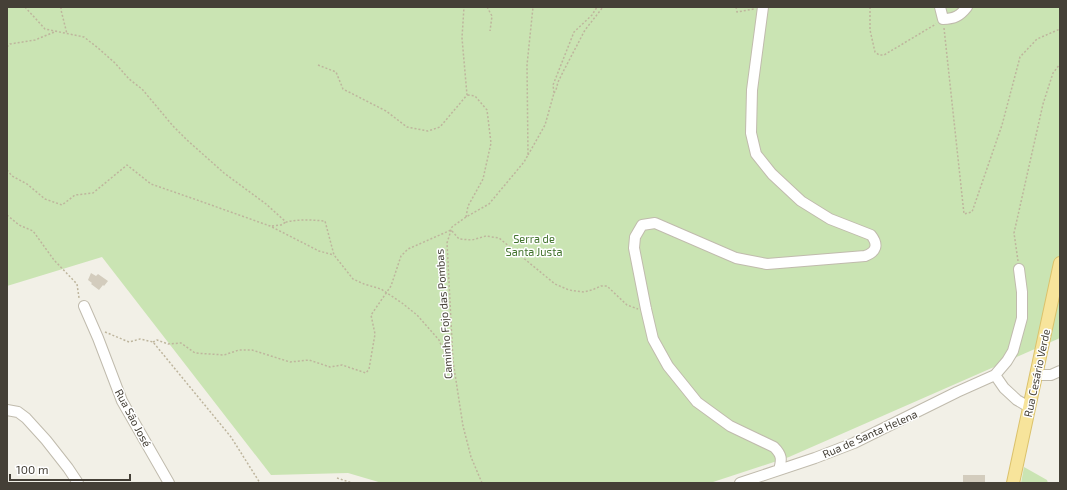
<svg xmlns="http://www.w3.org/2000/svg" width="1067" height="490" viewBox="0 0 1067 490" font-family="'Exo 2',sans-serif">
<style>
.green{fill:#cae4b3}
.building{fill:#d3ccbd}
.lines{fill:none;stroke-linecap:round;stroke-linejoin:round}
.minor-casing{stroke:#c0bbad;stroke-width:12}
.major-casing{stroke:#dbc26c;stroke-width:14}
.path{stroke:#beb59d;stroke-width:1.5;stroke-dasharray:2 2;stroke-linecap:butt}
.minor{stroke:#fff;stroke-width:10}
.major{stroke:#f7e49b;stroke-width:12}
.labels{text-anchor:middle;stroke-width:3;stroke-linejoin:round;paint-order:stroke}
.park-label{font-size:11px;fill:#43732e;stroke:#fff}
.street-label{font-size:11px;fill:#454037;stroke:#fff}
</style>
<rect width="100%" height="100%" fill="#f2f0e7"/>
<path class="green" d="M 7,7 L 1060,7 L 1060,338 L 789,457 L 710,483 L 382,483 L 348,473 L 271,475 L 102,257 L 7,286 Z
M 1024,467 L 1047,480 L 1048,483 L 1021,483 Z"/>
<path class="building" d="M 91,273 L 96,276 L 98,274 L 108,281 L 104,286 L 103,285 L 99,290 L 91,284 L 92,283 L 88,280 Z
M 963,475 L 985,475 L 985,483 L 963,483 Z"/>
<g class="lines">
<g class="minor-casing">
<path id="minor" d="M 763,7 L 752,90 L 751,133 L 756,154 L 772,174 L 801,201 L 830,219 L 871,235 C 879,245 876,252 865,256 L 767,264 L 736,258 L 655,223 L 642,225 L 635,237 L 634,248 L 646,309 L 653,339 L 668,366 L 697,402 L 730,426 L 774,447 C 782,455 782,459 779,470
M 940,7 L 943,19 C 954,19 960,16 967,7
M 84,306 L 98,338 L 122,401 L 169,483
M 995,375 L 1004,388 L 1017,400 L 1029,407
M 1036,375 L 1051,375 L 1060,371
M 7,410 L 18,412 L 26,418 L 46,440 L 68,468 L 78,483
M 740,483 L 815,458 L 854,443 L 957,392 L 995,375 L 1007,361 L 1013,351 L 1022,318 L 1022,292 L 1019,269"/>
</g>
<g class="major-casing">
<path id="major" d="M 1013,483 L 1060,263"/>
</g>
<path class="path" d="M 25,7 L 45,29 L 84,37 L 98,48 L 115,63 L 129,79 L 142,89 L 173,126 L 187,140 L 224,173 L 266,204 L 286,222 C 299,219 312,220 325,221 L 334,255 L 353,279 L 364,284 L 381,289 L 402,303 L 417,315 L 439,340 L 445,354 L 453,361
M 61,7 L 61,10 L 67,34
M 487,7 L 492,16 L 490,31
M 736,7 L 737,12 L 754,9
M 870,7 L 870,30 L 875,52 L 879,55 L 884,55 L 936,24
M 944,28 L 964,214 L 972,212 L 1002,125 L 1020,57 L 1037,39 L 1060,29
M 7,47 L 10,44 L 35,40 L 57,31
M 318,65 L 336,72 L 343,89 L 386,111 L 407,127 L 428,131 L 440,127 L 467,95 L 462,38 L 464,7
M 554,93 L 556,90 L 558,82 L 564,70 L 585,30 L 603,7
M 528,155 L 545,125 L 554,93 L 553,85 L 574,32 L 592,15 L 597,7
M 7,170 L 12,176 L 27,184 L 45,199 L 62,205 L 75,195 L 93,193 L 127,165 L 151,184 L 197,200 L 270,226 L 319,251 L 334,255
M 7,215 L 19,225 L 33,231 L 54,260 L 77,284 L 79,298
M 466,217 L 468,206 L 483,179 L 491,143 L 487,110 L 475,96 L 467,95
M 272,226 L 281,225 L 286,222
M 1018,261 L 1014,233 L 1043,104 L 1053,73 L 1060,64
M 105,332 L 129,342 L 140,339 L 153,342 L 231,437 L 260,483
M 153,342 L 157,340 L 168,344 L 181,343 L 195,353 L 224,355 L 239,350 L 252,350 L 290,362 L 309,360 L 330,367 L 342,365 L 366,373 L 369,369 L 375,334 L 371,315 L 391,286 L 401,256 L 408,249 L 451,230 L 459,239 L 472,240 L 486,236 L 499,238 L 555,284 L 569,290 L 584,292 L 592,290 L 601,286 L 607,286 L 627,305 L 638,309
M 337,478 L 352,483
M 482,483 L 471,457 L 463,426 L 453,361 L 447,243 L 452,227 L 466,217 L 489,204 L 524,162 L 528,155 L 527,65 L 533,7"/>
<use href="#minor" class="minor"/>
<use href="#major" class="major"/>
</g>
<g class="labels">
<g class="park-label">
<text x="534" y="243">Serra de<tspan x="534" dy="13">Santa Justa</tspan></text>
</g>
<g class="street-label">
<text transform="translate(444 314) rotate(-94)" y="4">Caminho Fojo das Pombas</text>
<text transform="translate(1037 373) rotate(-78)" y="4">Rua Cesário Verde</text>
<text transform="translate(133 418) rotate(62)" y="4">Rua São José</text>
<text transform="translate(870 434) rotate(-24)" y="4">Rua de Santa Helena</text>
</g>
</g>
<rect width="1067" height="490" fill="none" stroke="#454037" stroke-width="16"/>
<path d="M10 474v6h120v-6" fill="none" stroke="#454037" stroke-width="2"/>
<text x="16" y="474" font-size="12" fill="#454037" stroke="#ffffff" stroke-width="3" paint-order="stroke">100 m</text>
</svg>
